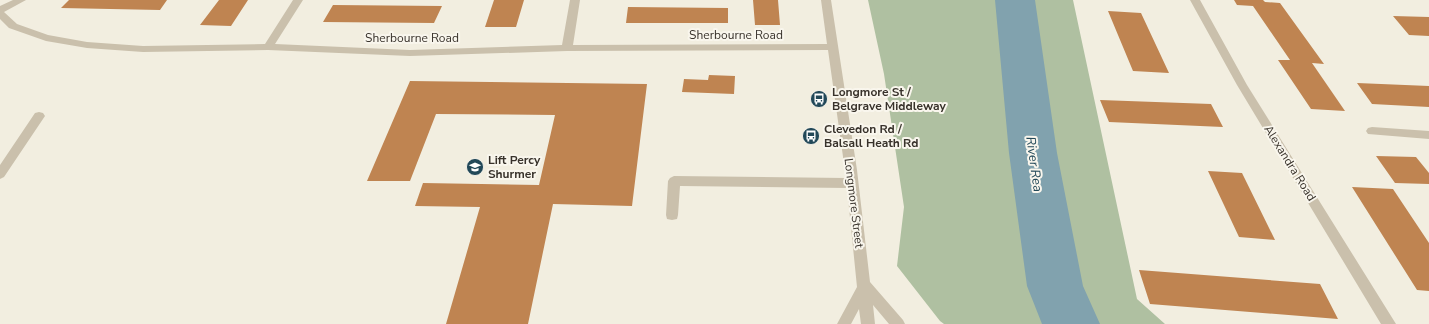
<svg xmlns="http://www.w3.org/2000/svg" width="1429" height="324" viewBox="0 0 1429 324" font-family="'Nunito Sans',sans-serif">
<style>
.green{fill:#afc0a1}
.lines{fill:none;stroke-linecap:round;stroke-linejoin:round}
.river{fill:#81a2ae;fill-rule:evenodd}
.building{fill:#bf8451}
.minor{fill:#cac0ac;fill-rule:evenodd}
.labels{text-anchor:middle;stroke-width:4;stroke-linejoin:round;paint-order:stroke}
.street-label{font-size:12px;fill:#38322b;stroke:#f9f6ed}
.poi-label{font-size:12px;font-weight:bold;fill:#38322b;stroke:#f9f6ed;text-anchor:start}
.water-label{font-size:13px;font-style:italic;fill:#224858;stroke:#f9f6ed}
</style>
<rect width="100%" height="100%" fill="#f2eee0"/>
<path class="green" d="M 868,0 L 1073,0 L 1137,299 L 1165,324 L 944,324 L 940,321 L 897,266 L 904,207 L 884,74 Z"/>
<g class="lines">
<path class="river" d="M 995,0 L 1035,0 L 1057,153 L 1083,286 L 1100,324 L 1042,324 L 1027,286 L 1009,153 Z"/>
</g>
<path class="building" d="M 69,0 L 167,0 L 160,10 L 61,8 Z
M 219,0 L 248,0 L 231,26 L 200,25 Z
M 494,0 L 524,0 L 516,27 L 485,27 Z
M 753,0 L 778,0 L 780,25 L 755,25 Z
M 1234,0 L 1263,0 L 1265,2 L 1280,3 L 1324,64 L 1312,63 L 1345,111 L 1311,109 L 1278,60 L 1290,60 L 1253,6 L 1237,5 Z
M 333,5 L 442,6 L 434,23 L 323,22 Z
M 628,7 L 728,8 L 728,23 L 626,23 Z
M 1108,11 L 1141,13 L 1169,73 L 1133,71 Z
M 1393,16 L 1429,17 L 1429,36 L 1409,35 Z
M 709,75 L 735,76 L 734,94 L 682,92 L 684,79 L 708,80 Z
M 410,81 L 647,84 L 632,206 L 553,204 L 528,324 L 446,324 L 480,207 L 415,206 L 423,183 L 539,185 L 555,115 L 436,114 L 410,181 L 367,181 Z
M 1357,83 L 1429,86 L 1429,107 L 1372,104 Z
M 1100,100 L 1211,104 L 1223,127 L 1109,122 Z
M 1376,156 L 1416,157 L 1429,173 L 1429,184 L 1395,183 Z
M 1208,171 L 1242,173 L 1275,240 L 1239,237 Z
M 1352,187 L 1393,189 L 1429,243 L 1429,291 L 1417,290 Z
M 1139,270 L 1320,284 L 1338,319 L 1150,304 Z"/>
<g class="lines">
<path class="minor" d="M 13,0 L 26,0 L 4,12 L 17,24 L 48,35 L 87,42 L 143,46 L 265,44 L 293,0 L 303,0 L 275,44 L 410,50 L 562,45 L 570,0 L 580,0 L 573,45 L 827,44 L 821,0 L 831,0 L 857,170 L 870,282 L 903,320 L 905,324 L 889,324 L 873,305 L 875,324 L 861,324 L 859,309 L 851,324 L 837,324 L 857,287 L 847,188 L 680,186 L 678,215 L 677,219 L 672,220 L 667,219 L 666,215 L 668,181 L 670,178 L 674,176 L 846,178 L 828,50 L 567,51 L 410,56 L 268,50 L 143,52 L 87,48 L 46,41 L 9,28 L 0,19 L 0,6 Z
M 1190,0 L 1200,0 L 1247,85 L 1396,324 L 1381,324 L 1237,85 Z
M 39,112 L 43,113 L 45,116 L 4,177 L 0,179 L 0,165 L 35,113 Z
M 1372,127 L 1429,131 L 1429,139 L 1368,134 L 1366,131 L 1368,128 Z"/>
</g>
<defs>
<g id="bus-disc" transform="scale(0.9)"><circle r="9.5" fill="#224858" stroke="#f9f6ed"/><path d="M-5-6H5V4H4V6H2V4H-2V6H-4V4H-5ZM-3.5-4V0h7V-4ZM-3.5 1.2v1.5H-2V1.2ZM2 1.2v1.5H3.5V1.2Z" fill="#fff"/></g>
<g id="school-disc" transform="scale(0.9)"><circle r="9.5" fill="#224858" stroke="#f9f6ed"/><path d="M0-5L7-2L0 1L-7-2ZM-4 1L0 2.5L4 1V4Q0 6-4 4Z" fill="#fff"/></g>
</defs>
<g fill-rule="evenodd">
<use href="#bus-disc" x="819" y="99"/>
<use href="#bus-disc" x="811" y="136"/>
<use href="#school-disc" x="475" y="167"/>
</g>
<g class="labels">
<g class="street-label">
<text x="736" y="39">Sherbourne Road</text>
<text x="412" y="42">Sherbourne Road</text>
<text transform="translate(1290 163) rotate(58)" y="4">Alexandra Road</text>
<text transform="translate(854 203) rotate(83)" y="4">Longmore Street</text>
</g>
<g class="poi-label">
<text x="832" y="96">Longmore St /<tspan x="832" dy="14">Belgrave Middleway</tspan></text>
<text x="824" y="133">Clevedon Rd /<tspan x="824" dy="14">Balsall Heath Rd</tspan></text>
<text x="488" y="164">Lift Percy<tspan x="488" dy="14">Shurmer</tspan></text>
</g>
<g class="water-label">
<text transform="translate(1035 164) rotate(82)" y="5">River Rea</text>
</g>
</g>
</svg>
